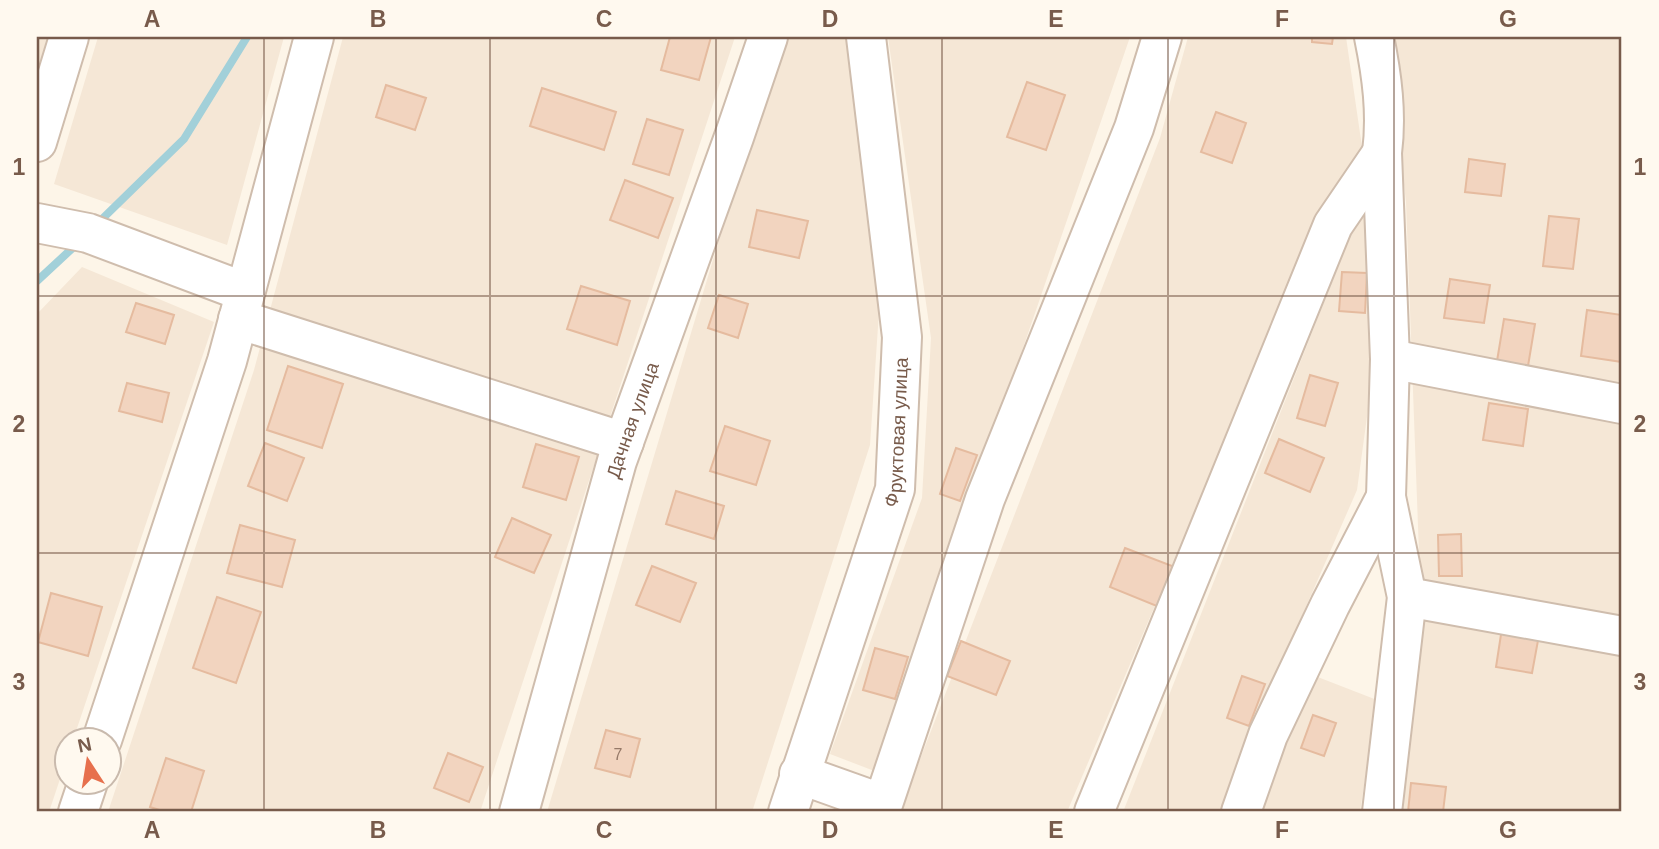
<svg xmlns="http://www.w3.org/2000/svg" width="1659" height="849" viewBox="0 0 1659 849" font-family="Arial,sans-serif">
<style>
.residential{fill:#f5e7d6}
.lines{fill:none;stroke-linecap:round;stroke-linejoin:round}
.stream{stroke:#a2d0d9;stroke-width:8}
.building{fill:#f2d4bf;stroke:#e5bb9f;stroke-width:2}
.minor-casing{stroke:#cfbdad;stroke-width:42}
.minor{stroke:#fff;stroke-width:38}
.grid{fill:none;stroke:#785b4b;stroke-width:2;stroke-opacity:0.55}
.labels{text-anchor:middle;stroke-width:5;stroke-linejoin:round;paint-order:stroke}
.number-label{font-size:16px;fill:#967968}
.street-label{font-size:19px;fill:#785b4b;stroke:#fff9ef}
.neatline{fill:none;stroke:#785b4b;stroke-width:2.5}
.grid-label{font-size:23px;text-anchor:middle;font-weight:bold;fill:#785b4b}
</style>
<rect width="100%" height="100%" fill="#fdf5e8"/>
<path class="residential" d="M 37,37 L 47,37 L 37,76 Z
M 98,37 L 284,37 L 227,245 L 54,184 Z
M 343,37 L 735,37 L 480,812 L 108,812 L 254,370 Z
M 780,37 L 856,37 L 880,297 L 870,445 L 752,812 L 547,812 Z
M 888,37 L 1130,37 L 877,772 L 830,754 L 922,498 L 931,338 Z
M 1188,37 L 1346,37 L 1362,147 L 1316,228 L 1067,812 L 894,812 L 902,806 L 1160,138 Z
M 1387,37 L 1622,37 L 1622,620 L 1420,580 L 1406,202 Z
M 1367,193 L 1378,336 L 1357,490 L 1253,728 L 1229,812 L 1123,812 Z
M 82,267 L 214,322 L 73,740 L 66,740 L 66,761 L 49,812 L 37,812 L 37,314 Z
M 1420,610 L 1622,644 L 1622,812 L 1401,812 Z
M 1310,674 L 1377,700 L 1360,812 L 1255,812 Z"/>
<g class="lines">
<path class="stream" d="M 97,224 L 184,139 L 247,37
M 37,281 L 78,243"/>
</g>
<path class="building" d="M 670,37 L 711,37 L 699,80 L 661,70 Z
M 1312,37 L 1333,37 L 1332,44 L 1312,42 Z
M 1027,82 L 1065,95 L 1046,150 L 1007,137 Z
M 386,85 L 426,98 L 415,130 L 376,117 Z
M 542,88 L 616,112 L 604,150 L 530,126 Z
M 1216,112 L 1246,123 L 1232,163 L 1201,152 Z
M 647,119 L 683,130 L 669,175 L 633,164 Z
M 1469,159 L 1505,164 L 1501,196 L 1465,192 Z
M 625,180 L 673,198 L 658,238 L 610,220 Z
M 757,210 L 808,221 L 799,258 L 749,247 Z
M 1549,216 L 1579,219 L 1573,269 L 1543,266 Z
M 1342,272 L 1367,273 L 1365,313 L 1339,311 Z
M 1450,279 L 1490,285 L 1484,323 L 1444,318 Z
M 581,286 L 630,301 L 617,345 L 567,329 Z
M 719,295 L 748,304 L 738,338 L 708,328 Z
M 136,303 L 174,315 L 165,344 L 126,332 Z
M 1587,310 L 1622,315 L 1622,362 L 1581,356 Z
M 1504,319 L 1535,324 L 1528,366 L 1497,361 Z
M 288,366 L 343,384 L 322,448 L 267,430 Z
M 1310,375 L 1338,383 L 1325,426 L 1297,418 Z
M 127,383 L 169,393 L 162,422 L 119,411 Z
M 1489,403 L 1528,409 L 1523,446 L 1483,440 Z
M 725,426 L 770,441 L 756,485 L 710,471 Z
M 1279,439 L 1324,458 L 1310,492 L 1265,473 Z
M 265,443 L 304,458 L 287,501 L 248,486 Z
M 536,444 L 579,457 L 566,500 L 523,487 Z
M 956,448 L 977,455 L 960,501 L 940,494 Z
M 676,491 L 724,506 L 714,539 L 666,524 Z
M 512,518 L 551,535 L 534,573 L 495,557 Z
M 240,525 L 295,540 L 282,587 L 227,573 Z
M 1461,534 L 1462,576 L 1439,576 L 1438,535 Z
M 1125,548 L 1180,569 L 1164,609 L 1110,587 Z
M 652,566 L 696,583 L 680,622 L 636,605 Z
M 51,593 L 102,607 L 88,656 L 38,642 Z
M 217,597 L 261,612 L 236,683 L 193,668 Z
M 1502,628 L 1539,635 L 1532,673 L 1496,667 Z
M 961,641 L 1010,661 L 996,695 L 947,676 Z
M 875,648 L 908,657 L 895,699 L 863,690 Z
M 1242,676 L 1265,684 L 1249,726 L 1227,718 Z
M 1313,715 L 1336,723 L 1324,756 L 1301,748 Z
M 606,730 L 640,739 L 630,777 L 595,768 Z
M 448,753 L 483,767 L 469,802 L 434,788 Z
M 166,758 L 204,771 L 191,812 L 166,812 L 150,807 Z
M 1411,783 L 1446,787 L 1443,812 L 1408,812 Z"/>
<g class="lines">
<g class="minor-casing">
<g id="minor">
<path d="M 1374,37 C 1382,76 1387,114 1382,153 L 1390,359 L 1386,497 L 1407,597 L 1382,812"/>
<path d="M 37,142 L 69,37"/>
<path d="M 37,223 L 88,233 L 245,292"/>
<path d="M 238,319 L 624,442"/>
<path d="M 1390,359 L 1622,404"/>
<path d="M 1407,597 L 1622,636"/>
<path d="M 102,740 L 227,361 L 314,37"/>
<path d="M 799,774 L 883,804 L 985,499 L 1134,128 L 1162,37"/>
<path d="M 78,812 L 88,782"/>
<path id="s1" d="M 519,812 L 617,461 L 734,137 L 768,37"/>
<path id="s2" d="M 788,812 L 895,489 L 902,337 L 866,37"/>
<path d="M 1094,812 L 1333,225 L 1382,153"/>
<path d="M 1241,812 L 1268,735 L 1330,605 L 1386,497"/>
</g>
</g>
<use href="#minor" class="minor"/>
</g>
<path class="grid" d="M 264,37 L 264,812M 490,37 L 490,812M 716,37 L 716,812M 942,37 L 942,812M 1168,37 L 1168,812M 1394,37 L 1394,812M 37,296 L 1622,296M 37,553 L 1622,553"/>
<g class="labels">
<g class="number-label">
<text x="618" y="760">7</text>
</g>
<g class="street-label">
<text dy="7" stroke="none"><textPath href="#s1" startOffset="408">Дачная улица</textPath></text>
<text dy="7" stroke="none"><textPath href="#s2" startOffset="397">Фруктовая улица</textPath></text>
</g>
</g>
<rect width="1659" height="849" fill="none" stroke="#fff9ef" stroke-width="77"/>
<g transform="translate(88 761) rotate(348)"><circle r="33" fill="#fff9ef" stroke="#c9baad" stroke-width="2"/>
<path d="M0-5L12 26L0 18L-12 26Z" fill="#e7704d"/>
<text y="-10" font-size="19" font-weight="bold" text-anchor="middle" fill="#785b4b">N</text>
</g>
<rect x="38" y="38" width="1582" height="772" class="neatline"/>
<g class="grid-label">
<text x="152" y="27">A</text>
<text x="378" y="27">B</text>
<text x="604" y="27">C</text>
<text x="830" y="27">D</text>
<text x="1056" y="27">E</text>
<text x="1282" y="27">F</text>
<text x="1508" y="27">G</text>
<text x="19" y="175">1</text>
<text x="1640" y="175">1</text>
<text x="19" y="432">2</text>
<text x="1640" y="432">2</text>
<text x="19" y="690">3</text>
<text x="1640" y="690">3</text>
<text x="152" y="838">A</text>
<text x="378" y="838">B</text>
<text x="604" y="838">C</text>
<text x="830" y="838">D</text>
<text x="1056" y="838">E</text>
<text x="1282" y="838">F</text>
<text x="1508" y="838">G</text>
</g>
</svg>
